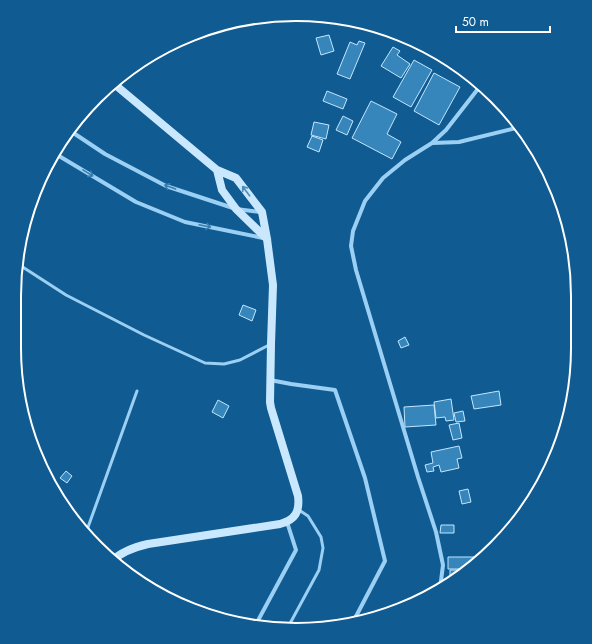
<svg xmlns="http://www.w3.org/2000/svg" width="592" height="644" viewBox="0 0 592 644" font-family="Jost,sans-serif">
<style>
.building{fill:#3786bb;stroke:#c2e6fe}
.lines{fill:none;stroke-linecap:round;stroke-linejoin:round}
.lane{stroke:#9bd0f4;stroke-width:3}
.street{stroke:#9bd0f4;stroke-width:4}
.secondary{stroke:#cae8fd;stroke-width:8}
.oneway{stroke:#397eaf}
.oneway2{stroke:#508cb7}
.rim{fill:none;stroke:#fff;stroke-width:2}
</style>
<rect width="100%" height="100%" fill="#0f5b92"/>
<path class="building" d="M 329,35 L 334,51 L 321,55 L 316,38 Z
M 359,41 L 365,43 L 350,79 L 337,74 L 350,42 L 357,45 Z
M 393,47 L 400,51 L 397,55 L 410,64 L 401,78 L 381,66 Z
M 414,60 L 432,70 L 411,107 L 393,97 Z
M 434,73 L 460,87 L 439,125 L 414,111 Z
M 327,91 L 347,99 L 343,109 L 323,101 Z
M 371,101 L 397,114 L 387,134 L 401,142 L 392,159 L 352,138 Z
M 343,116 L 353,121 L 347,135 L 336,130 Z
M 314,122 L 329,125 L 326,139 L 311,135 Z
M 312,136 L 323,140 L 319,152 L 307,147 Z
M 243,305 L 256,310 L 252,321 L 239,315 Z
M 405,337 L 409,345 L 401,348 L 398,341 Z
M 499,391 L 501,405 L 474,409 L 471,396 Z
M 451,399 L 454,420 L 446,421 L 445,417 L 436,418 L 434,402 Z
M 218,400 L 229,406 L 223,418 L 212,412 Z
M 434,405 L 436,425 L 405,427 L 404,407 Z
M 463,411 L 465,421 L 456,422 L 454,413 Z
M 459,423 L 462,438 L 453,440 L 449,425 Z
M 459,446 L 462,458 L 457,459 L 459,468 L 441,472 L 439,465 L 433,467 L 434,471 L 427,472 L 425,465 L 433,463 L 431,452 Z
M 66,471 L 72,476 L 67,483 L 60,478 Z
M 468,489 L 471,502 L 462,504 L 459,491 Z
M 441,525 L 454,525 L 454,533 L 440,533 Z
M 448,557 L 482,557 L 469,569 L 448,569 Z
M 450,570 L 464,570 L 465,572 L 450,584 Z"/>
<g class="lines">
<path class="lane" d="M 18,264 L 66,295 L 144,335 L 205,363 L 224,364 L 240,360 L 269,345
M 71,518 L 87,530 L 114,557
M 87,530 L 137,391
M 287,629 L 319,570 L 323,548 L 321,537 L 308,516 L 299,510"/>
<path class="street" d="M 69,130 L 105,154 L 166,186 L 236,209 L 261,212
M 433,143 L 459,142 L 520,127
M 54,153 L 136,202 L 185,222 L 263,238
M 270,380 L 291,384 L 335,390 L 365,478 L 385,561 L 352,624
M 440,589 L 443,565 L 436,532 L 418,477 L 356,270 L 351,246 L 353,231 L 365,201 L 383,178 L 405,160 L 432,143 L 446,130 L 481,85
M 255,626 L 296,550 L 287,522"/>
<path class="secondary" d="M 217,170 L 222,190 L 236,209 L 267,239
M 112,561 C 122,551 135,547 148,544 L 280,524 C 295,520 300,512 298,496 L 271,408 L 270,402 L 271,344 L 273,285 L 267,239 L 262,212 L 236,178 L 217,170 L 113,83"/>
</g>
<defs><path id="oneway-shaft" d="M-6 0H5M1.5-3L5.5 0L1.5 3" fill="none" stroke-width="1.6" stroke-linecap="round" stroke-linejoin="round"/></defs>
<g class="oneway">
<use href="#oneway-shaft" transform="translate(88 173) rotate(31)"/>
<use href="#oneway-shaft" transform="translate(170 187) rotate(-160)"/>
<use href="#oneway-shaft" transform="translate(205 226) rotate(12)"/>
</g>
<use class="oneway2" href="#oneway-shaft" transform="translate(246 191) rotate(-127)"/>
<path d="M0 0H592V644H0ZM296 21H296A275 275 0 0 1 571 296V348A275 275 0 0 1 296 623H296A275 275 0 0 1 21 348V296A275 275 0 0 1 296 21Z" fill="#0f5b92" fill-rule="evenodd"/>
<path class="rim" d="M296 21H296A275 275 0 0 1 571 296V348A275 275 0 0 1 296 623H296A275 275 0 0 1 21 348V296A275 275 0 0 1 296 21Z"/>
<path d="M456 26v6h94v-6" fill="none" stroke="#ffffff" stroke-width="2"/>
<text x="462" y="26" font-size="12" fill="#ffffff" stroke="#0f5b92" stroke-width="3" paint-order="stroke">50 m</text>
</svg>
